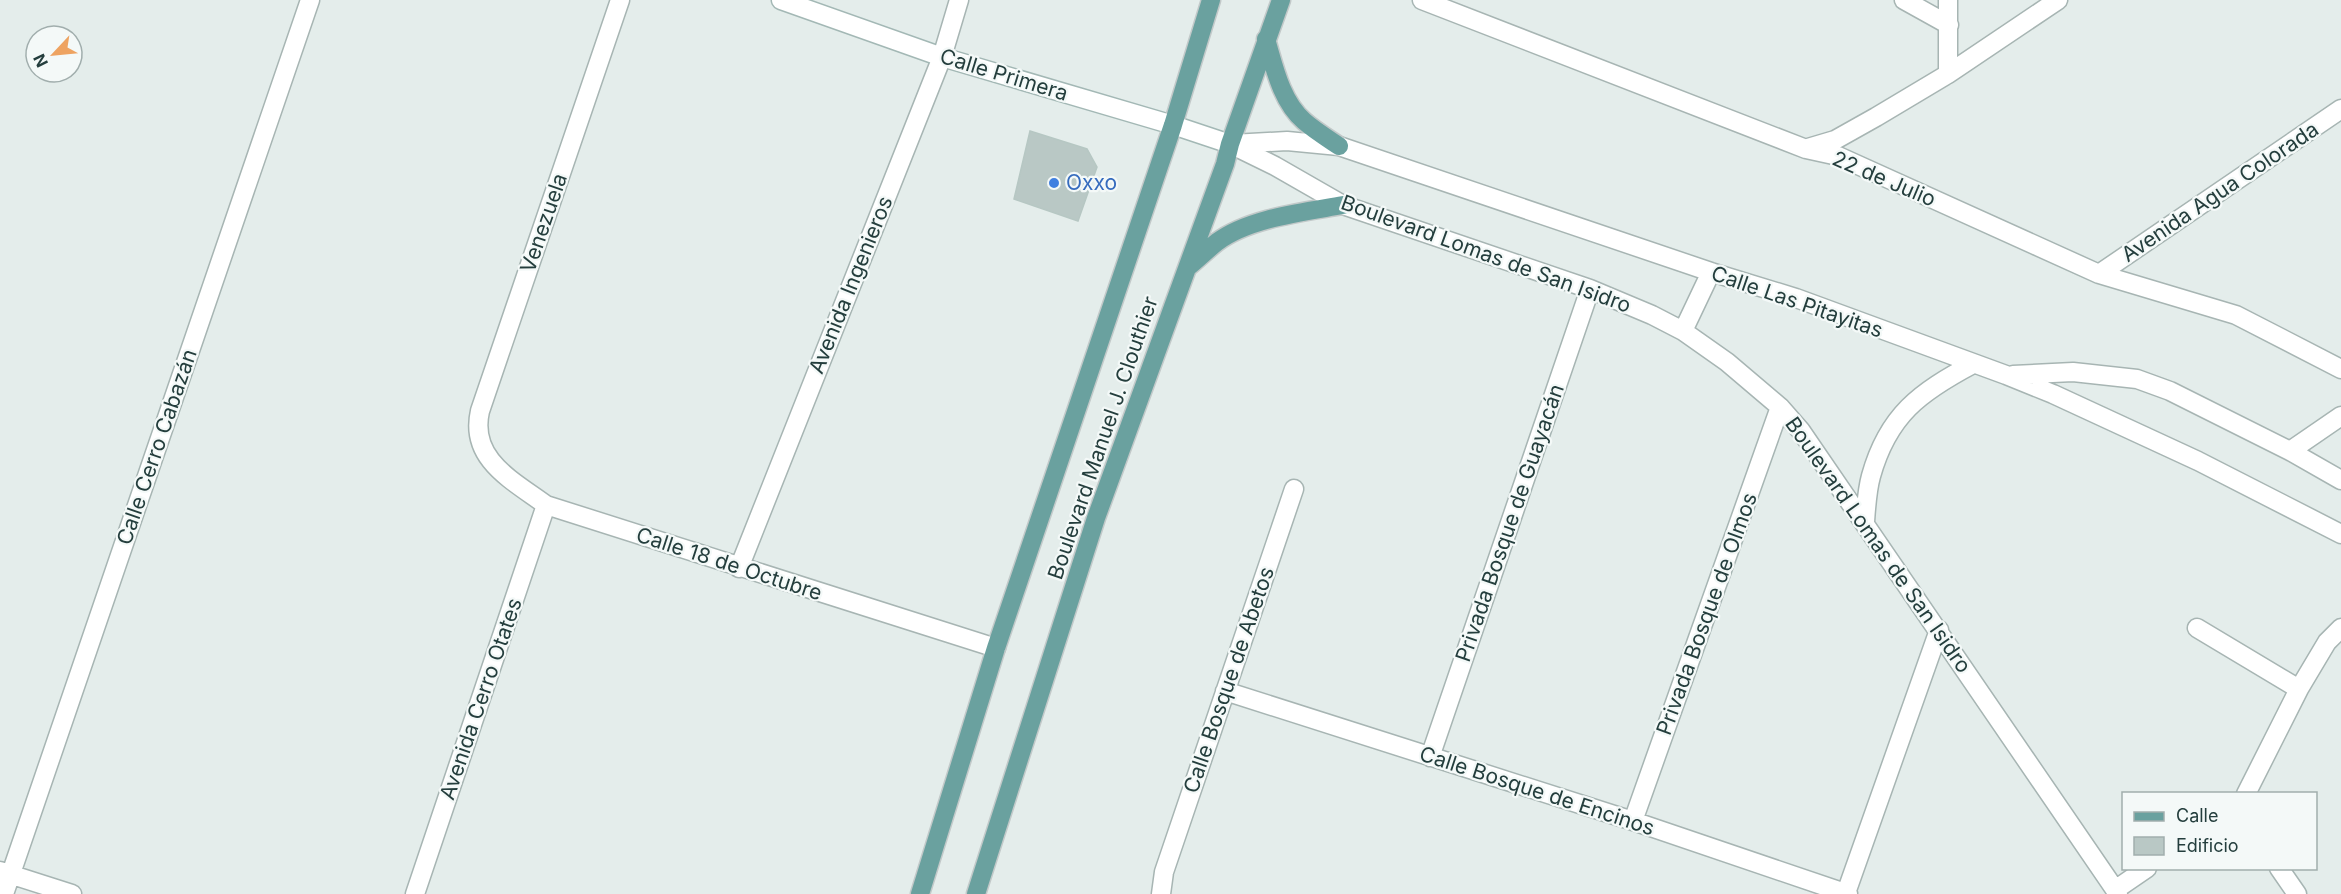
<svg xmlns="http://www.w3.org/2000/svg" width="2341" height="894" viewBox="0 0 2341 894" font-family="Inter,sans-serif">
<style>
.building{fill:#b9c8c5;stroke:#b6c7c3;stroke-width:1.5}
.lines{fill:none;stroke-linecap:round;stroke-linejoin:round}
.street-casing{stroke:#a7b5b3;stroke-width:21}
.secondary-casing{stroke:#a3b8b5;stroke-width:21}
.primary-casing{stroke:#c2c9c9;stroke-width:21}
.street{stroke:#fff;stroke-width:18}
.secondary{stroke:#fff;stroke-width:18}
.primary{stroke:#6aa19f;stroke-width:18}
.shop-dot{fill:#3f7fe0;stroke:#f4f9f8;stroke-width:2}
.labels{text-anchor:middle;stroke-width:4.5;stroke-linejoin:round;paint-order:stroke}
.street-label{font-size:21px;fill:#243e3d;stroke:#f4f9f8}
.shop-label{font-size:21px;fill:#366cbe;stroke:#f4f9f8;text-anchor:start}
</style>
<rect width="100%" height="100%" fill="#e4edeb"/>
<path class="building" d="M 1030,131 L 1087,149 L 1097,167 L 1078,221 L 1014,199 Z"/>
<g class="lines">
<g class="street-casing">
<path id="street" d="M 620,0 L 480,411 C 469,459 512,480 546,505 L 996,648
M 1422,0 L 1806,149 L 1838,156 L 2099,274 L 2236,315 L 2341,369
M 1904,0 L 1949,25
M 1948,74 L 1948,0
M 1230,144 L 1275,166 L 1343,205 L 1590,289 L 1652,315 L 1683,331 L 1727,362 L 1780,407 L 1801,431 L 2118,894
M 1232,144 L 1287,141 L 1339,146 L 1711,272 L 1796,298 L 2006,375 L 2053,394 L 2198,461 L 2341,534
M 1808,148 L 1835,140 L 1876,117 L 1948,74 L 2058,0
M 2099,274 L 2341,109
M 1683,331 L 1711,272
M 2013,375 L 2073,372 L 2137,379 L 2170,391 L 2290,451 L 2341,480
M 2290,451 L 2341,416
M 1865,522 C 1866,507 1867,490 1871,476 C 1888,415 1920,392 1973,364
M 739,568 L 942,57 L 959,0
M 2197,628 L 2299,689
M 1225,691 L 1633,821 L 1848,894
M 1430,757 L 1590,289
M 2246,794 L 2299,689 L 2327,642 L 2341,628
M 1633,821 L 1780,407
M 2279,868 L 2297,894
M 0,871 L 72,894
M 2115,890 L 2147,868
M 1846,893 L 1939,630
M 4,894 L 310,0
M 415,894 L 546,505
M 1161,894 L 1164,872 L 1294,489"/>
</g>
<g class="secondary-casing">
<path id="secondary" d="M 781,0 L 942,57 L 1173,125 L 1230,144"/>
</g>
<g class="primary-casing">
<path id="primary" d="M 1266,39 C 1274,66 1281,101 1304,121 C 1314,130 1327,138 1339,146
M 1188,267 C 1198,259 1207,250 1217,242 C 1249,218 1304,212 1343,205
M 920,894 L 996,648 L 1173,125 L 1211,0
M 976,894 L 1096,518 L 1225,164 L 1230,144 L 1281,0"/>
</g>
<use href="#street" class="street"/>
<use href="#secondary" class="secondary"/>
<use href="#primary" class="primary"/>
</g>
<circle class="shop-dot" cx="1054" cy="183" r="6"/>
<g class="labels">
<g class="street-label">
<text transform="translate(1004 75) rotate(17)" y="7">Calle Primera</text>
<text transform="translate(1884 179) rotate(23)" y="7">22 de Julio</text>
<text transform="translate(2220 192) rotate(-34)" y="7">Avenida Agua Colorada</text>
<text transform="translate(544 223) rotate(-71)" y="7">Venezuela</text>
<text transform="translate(1486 254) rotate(20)" y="7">Boulevard Lomas de San Isidro</text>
<text transform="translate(851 285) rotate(-68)" y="7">Avenida Ingenieros</text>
<text transform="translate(1797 302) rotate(19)" y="7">Calle Las Pitayitas</text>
<text transform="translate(1103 438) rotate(-71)" y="7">Boulevard Manuel J. Clouthier</text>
<text transform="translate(157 447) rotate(-71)" y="7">Calle Cerro Cabazán</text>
<text transform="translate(1510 523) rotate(-71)" y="7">Privada Bosque de Guayacán</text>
<text transform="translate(1878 545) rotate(55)" y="7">Boulevard Lomas de San Isidro</text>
<text transform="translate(729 564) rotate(18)" y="7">Calle 18 de Octubre</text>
<text transform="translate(1707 614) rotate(-70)" y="7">Privada Bosque de Olmos</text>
<text transform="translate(1229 680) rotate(-71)" y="7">Calle Bosque de Abetos</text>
<text transform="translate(481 699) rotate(-71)" y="7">Avenida Cerro Otates</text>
<text transform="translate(1537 791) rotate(18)" y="7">Calle Bosque de Encinos</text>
</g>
<g class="shop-label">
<text x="1066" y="190">Oxxo</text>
</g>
</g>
<rect x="2122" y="792" width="195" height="78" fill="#f4f9f8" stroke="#a1aead" stroke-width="1.5"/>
<rect x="2134" y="812" width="30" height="9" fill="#6aa19f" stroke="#a1aead" stroke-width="1.5"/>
<text x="2176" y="822" font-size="18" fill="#243e3d">Calle</text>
<rect x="2134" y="837" width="30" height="18" fill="#b9c8c5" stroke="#a1aead" stroke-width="1.5"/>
<text x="2176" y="852" font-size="18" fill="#243e3d">Edificio</text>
<g transform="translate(54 54) rotate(244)"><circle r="28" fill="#f4f9f8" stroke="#a1aead" stroke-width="1.5"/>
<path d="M0-4.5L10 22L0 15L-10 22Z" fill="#eea361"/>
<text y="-9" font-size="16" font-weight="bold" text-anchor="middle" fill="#243e3d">N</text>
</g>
</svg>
